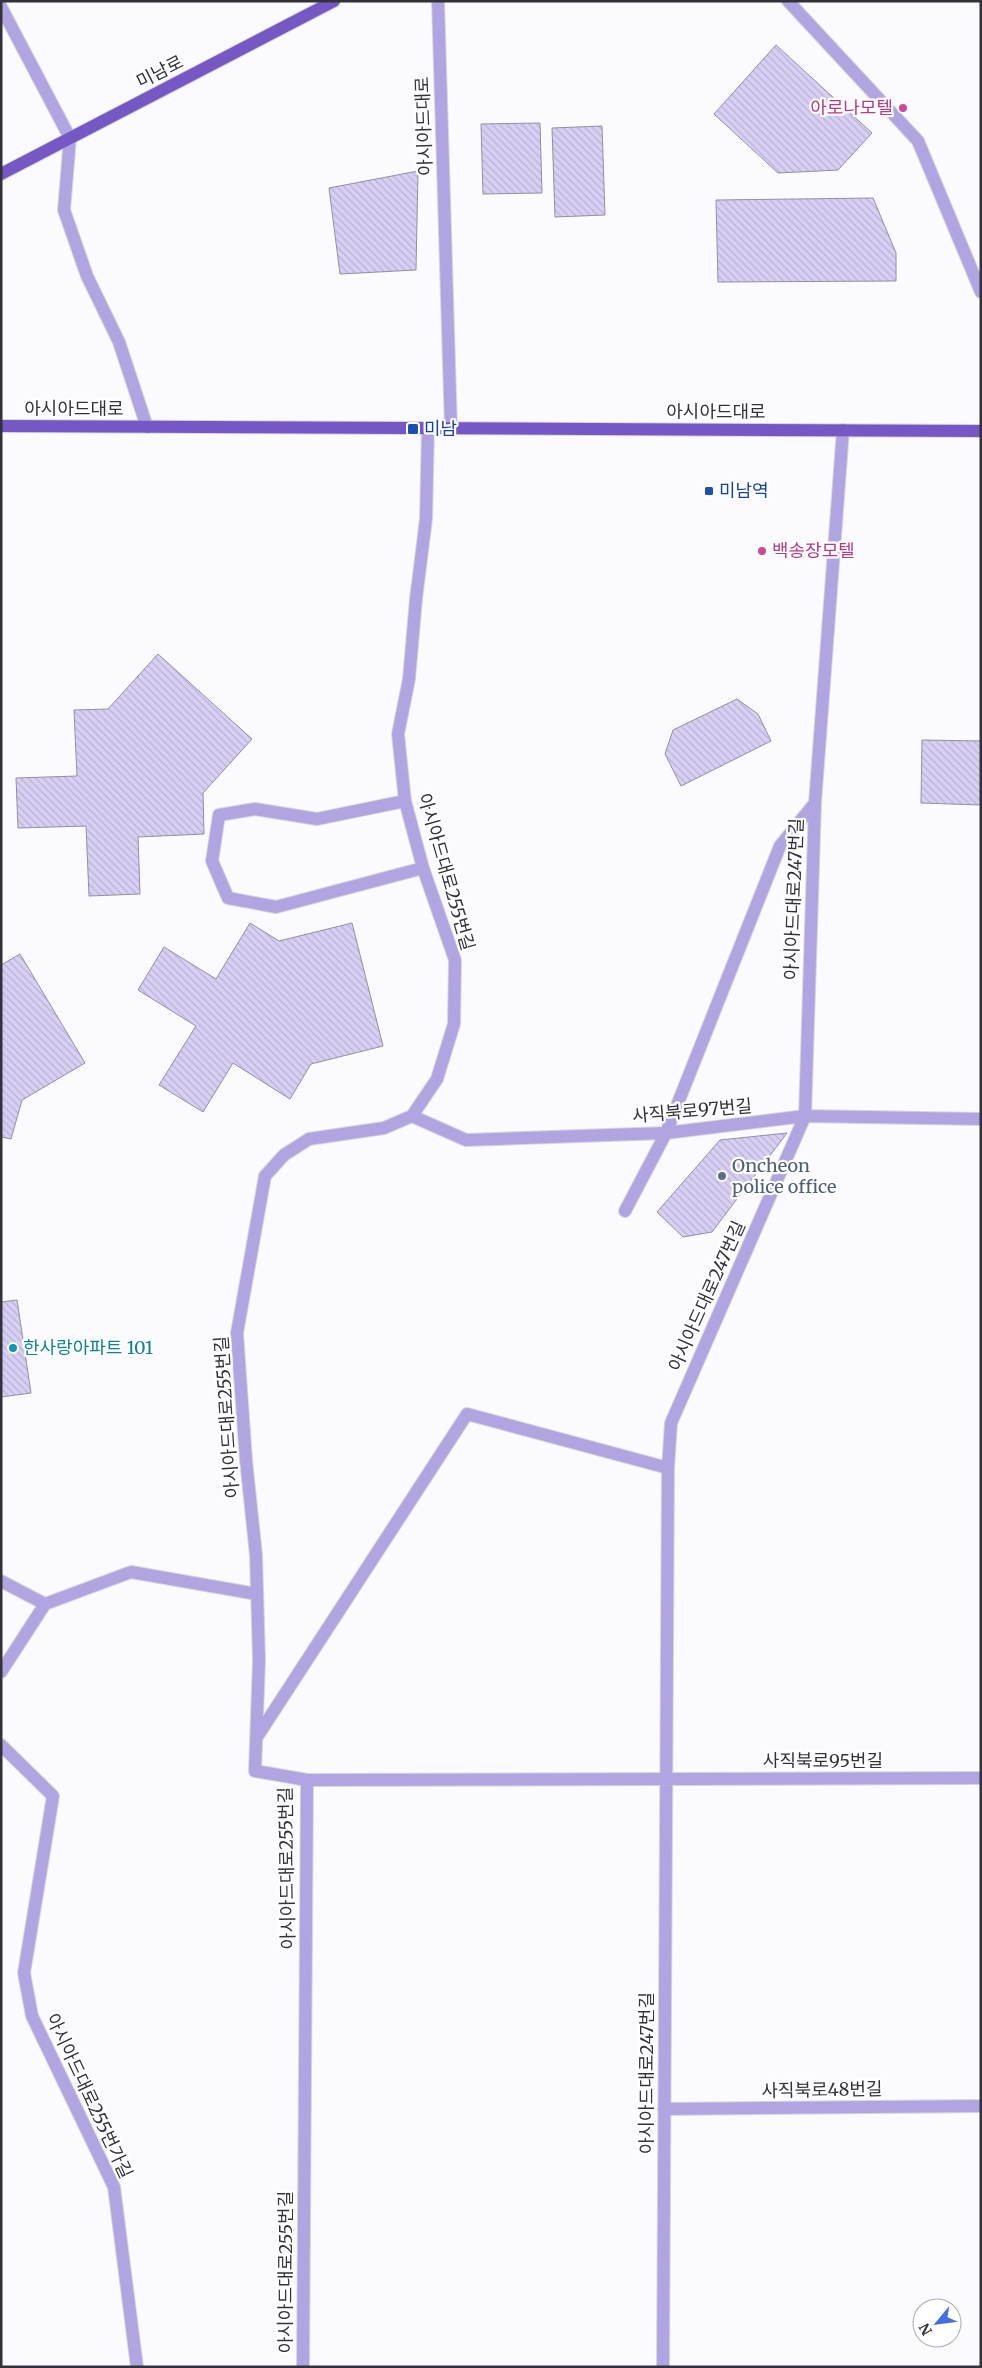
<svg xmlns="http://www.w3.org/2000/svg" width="982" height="2368" viewBox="0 0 982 2368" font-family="Merriweather,'Noto Sans KR',serif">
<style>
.building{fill:url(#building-back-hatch);stroke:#938ea3}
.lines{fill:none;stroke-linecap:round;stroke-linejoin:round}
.minor-casing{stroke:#d7d6dc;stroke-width:14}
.major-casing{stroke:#d7d6dc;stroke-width:14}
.minor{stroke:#b0a5e0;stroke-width:12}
.major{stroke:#7558c3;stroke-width:12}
.hotel-dot{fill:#d1479c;stroke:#fff;stroke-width:2}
.transit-dot{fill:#1a4fb4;stroke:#fff;stroke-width:2}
.service-dot{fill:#5c6f8a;stroke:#fff;stroke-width:2}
.culture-dot{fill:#0f9aa8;stroke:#fff;stroke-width:2}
.labels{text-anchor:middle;stroke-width:4.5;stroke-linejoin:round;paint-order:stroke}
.street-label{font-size:18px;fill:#33313a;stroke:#fff}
.hotel-label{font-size:18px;fill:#b23c85;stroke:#fff;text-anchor:end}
.transit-label{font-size:18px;fill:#164399;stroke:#fff;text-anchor:start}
.service-label{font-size:18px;fill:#4e5e75;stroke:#fff;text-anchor:start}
.culture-label{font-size:18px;fill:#0d838f;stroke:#fff;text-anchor:start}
</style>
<defs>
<pattern id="building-back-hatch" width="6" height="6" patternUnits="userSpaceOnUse" patternTransform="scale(1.25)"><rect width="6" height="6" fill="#d7cff4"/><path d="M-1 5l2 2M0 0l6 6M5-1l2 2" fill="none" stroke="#b9b2d2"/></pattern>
</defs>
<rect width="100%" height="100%" fill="#fbfaff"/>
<path class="building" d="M 776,45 L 872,133 L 838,170 L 778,173 L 714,114 Z
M 540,123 L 542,193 L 483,194 L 481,124 Z
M 602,126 L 605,215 L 555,217 L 552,128 Z
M 418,171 L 416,270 L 340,274 L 329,188 Z
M 873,198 L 896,253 L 896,281 L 718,282 L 716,200 Z
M 158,654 L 252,739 L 203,793 L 204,834 L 138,837 L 140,894 L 89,896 L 86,826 L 18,828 L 16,778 L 77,776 L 74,710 L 108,709 Z
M 737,699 L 758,714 L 771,741 L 681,786 L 665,754 L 673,730 Z
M 922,740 L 981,741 L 981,805 L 921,803 Z
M 250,923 L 279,941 L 352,923 L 383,1046 L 311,1064 L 290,1099 L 233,1063 L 203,1112 L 159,1085 L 196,1026 L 138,990 L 164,947 L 216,979 Z
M 20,954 L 85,1063 L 22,1100 L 11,1139 L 1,1137 L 1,965 Z
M 787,1133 L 712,1232 L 683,1237 L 657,1212 L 720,1140 Z
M 17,1300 L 31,1393 L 1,1397 L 1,1302 Z"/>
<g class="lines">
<g class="minor-casing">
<path id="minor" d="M 438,1 L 451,429
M 788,1 L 918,141 L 981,292
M 1,7 L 70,138 L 64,210 L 87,276 L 119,342 L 147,427
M 428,428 L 426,519 L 416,599 L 409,679 L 398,734 L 405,801 L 423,868 L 455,960 L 454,1024 L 437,1079 L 412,1116 L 384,1128 L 309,1139 L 284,1155 L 265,1176 L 237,1333 L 246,1460 L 256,1555 L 259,1660 L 255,1771 L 307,1780 L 981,1778
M 405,801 L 317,819 L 255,809 L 219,815 L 212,861 L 228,898 L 276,907 L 423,868
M 412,1116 L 466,1140 L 666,1133 L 805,1116 L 981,1119
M 625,1211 L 666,1133 L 780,846 L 815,803
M 1,1581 L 45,1604
M 1,1672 L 45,1604 L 131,1572 L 257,1594
M 257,1737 L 467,1414 L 668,1468
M 1,1745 L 53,1796 L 24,1973 L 32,2016 L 114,2187 L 137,2367
M 664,2109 L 981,2106
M 303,2367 L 307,1780
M 663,2367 L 668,1468 L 671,1423 L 805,1116 L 815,803 L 843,430"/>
</g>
<g class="major-casing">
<path id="major" d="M 1,174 L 334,1
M 1,426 L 981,431"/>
</g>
<use href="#minor" class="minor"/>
<use href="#major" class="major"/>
</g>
<g class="hotel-dot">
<circle cx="903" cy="108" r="5"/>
<circle cx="762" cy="551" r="5"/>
</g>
<g class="transit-dot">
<rect x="407" y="423" width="12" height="12" rx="2.5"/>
<rect x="704" y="486" width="10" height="10" rx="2.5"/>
</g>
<circle class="service-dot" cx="722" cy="1176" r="5"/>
<circle class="culture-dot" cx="13" cy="1348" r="5"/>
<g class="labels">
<g class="street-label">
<text transform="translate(160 72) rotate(-27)" y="6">미남로</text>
<text transform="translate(424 126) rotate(-92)" y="6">아시아드대로</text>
<text x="74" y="415">아시아드대로</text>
<text x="716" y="418">아시아드대로</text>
<text transform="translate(446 872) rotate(74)" y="6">아시아드대로255번길</text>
<text transform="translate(794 899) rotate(-88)" y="6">아시아드대로247번길</text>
<text transform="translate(692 1111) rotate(-5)" y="6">사직북로97번길</text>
<text transform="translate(707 1296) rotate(-66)" y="6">아시아드대로247번길</text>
<text transform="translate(227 1417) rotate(-94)" y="6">아시아드대로255번길</text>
<text x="823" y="1767">사직북로95번길</text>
<text transform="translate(287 1868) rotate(-91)" y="6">아시아드대로255번길</text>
<text transform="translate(647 2073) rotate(-90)" y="6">아시아드대로247번길</text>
<text transform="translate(822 2090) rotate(-1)" y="6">사직북로48번길</text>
<text transform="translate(89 2096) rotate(65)" y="6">아시아드대로255번가길</text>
<text transform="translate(286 2272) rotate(-90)" y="6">아시아드대로255번길</text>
</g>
<g class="hotel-label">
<text x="893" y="114">아로나모텔</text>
<text x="772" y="557" text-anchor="start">백송장모텔</text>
</g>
<g class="transit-label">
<text x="424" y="435">미남</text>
<text x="719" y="497">미남역</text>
</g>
<g class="service-label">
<text x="732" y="1172">Oncheon<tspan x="732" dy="21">police office</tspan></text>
</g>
<g class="culture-label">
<text x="23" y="1354">한사랑아파트 101</text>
</g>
</g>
<rect width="982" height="2368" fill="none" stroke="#33313a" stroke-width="5"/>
<g transform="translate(937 2323) rotate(241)"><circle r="24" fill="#ffffff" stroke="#adadb0"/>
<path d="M0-4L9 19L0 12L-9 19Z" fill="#456ddf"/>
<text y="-8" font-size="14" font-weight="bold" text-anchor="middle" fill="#33313a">N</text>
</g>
</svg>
